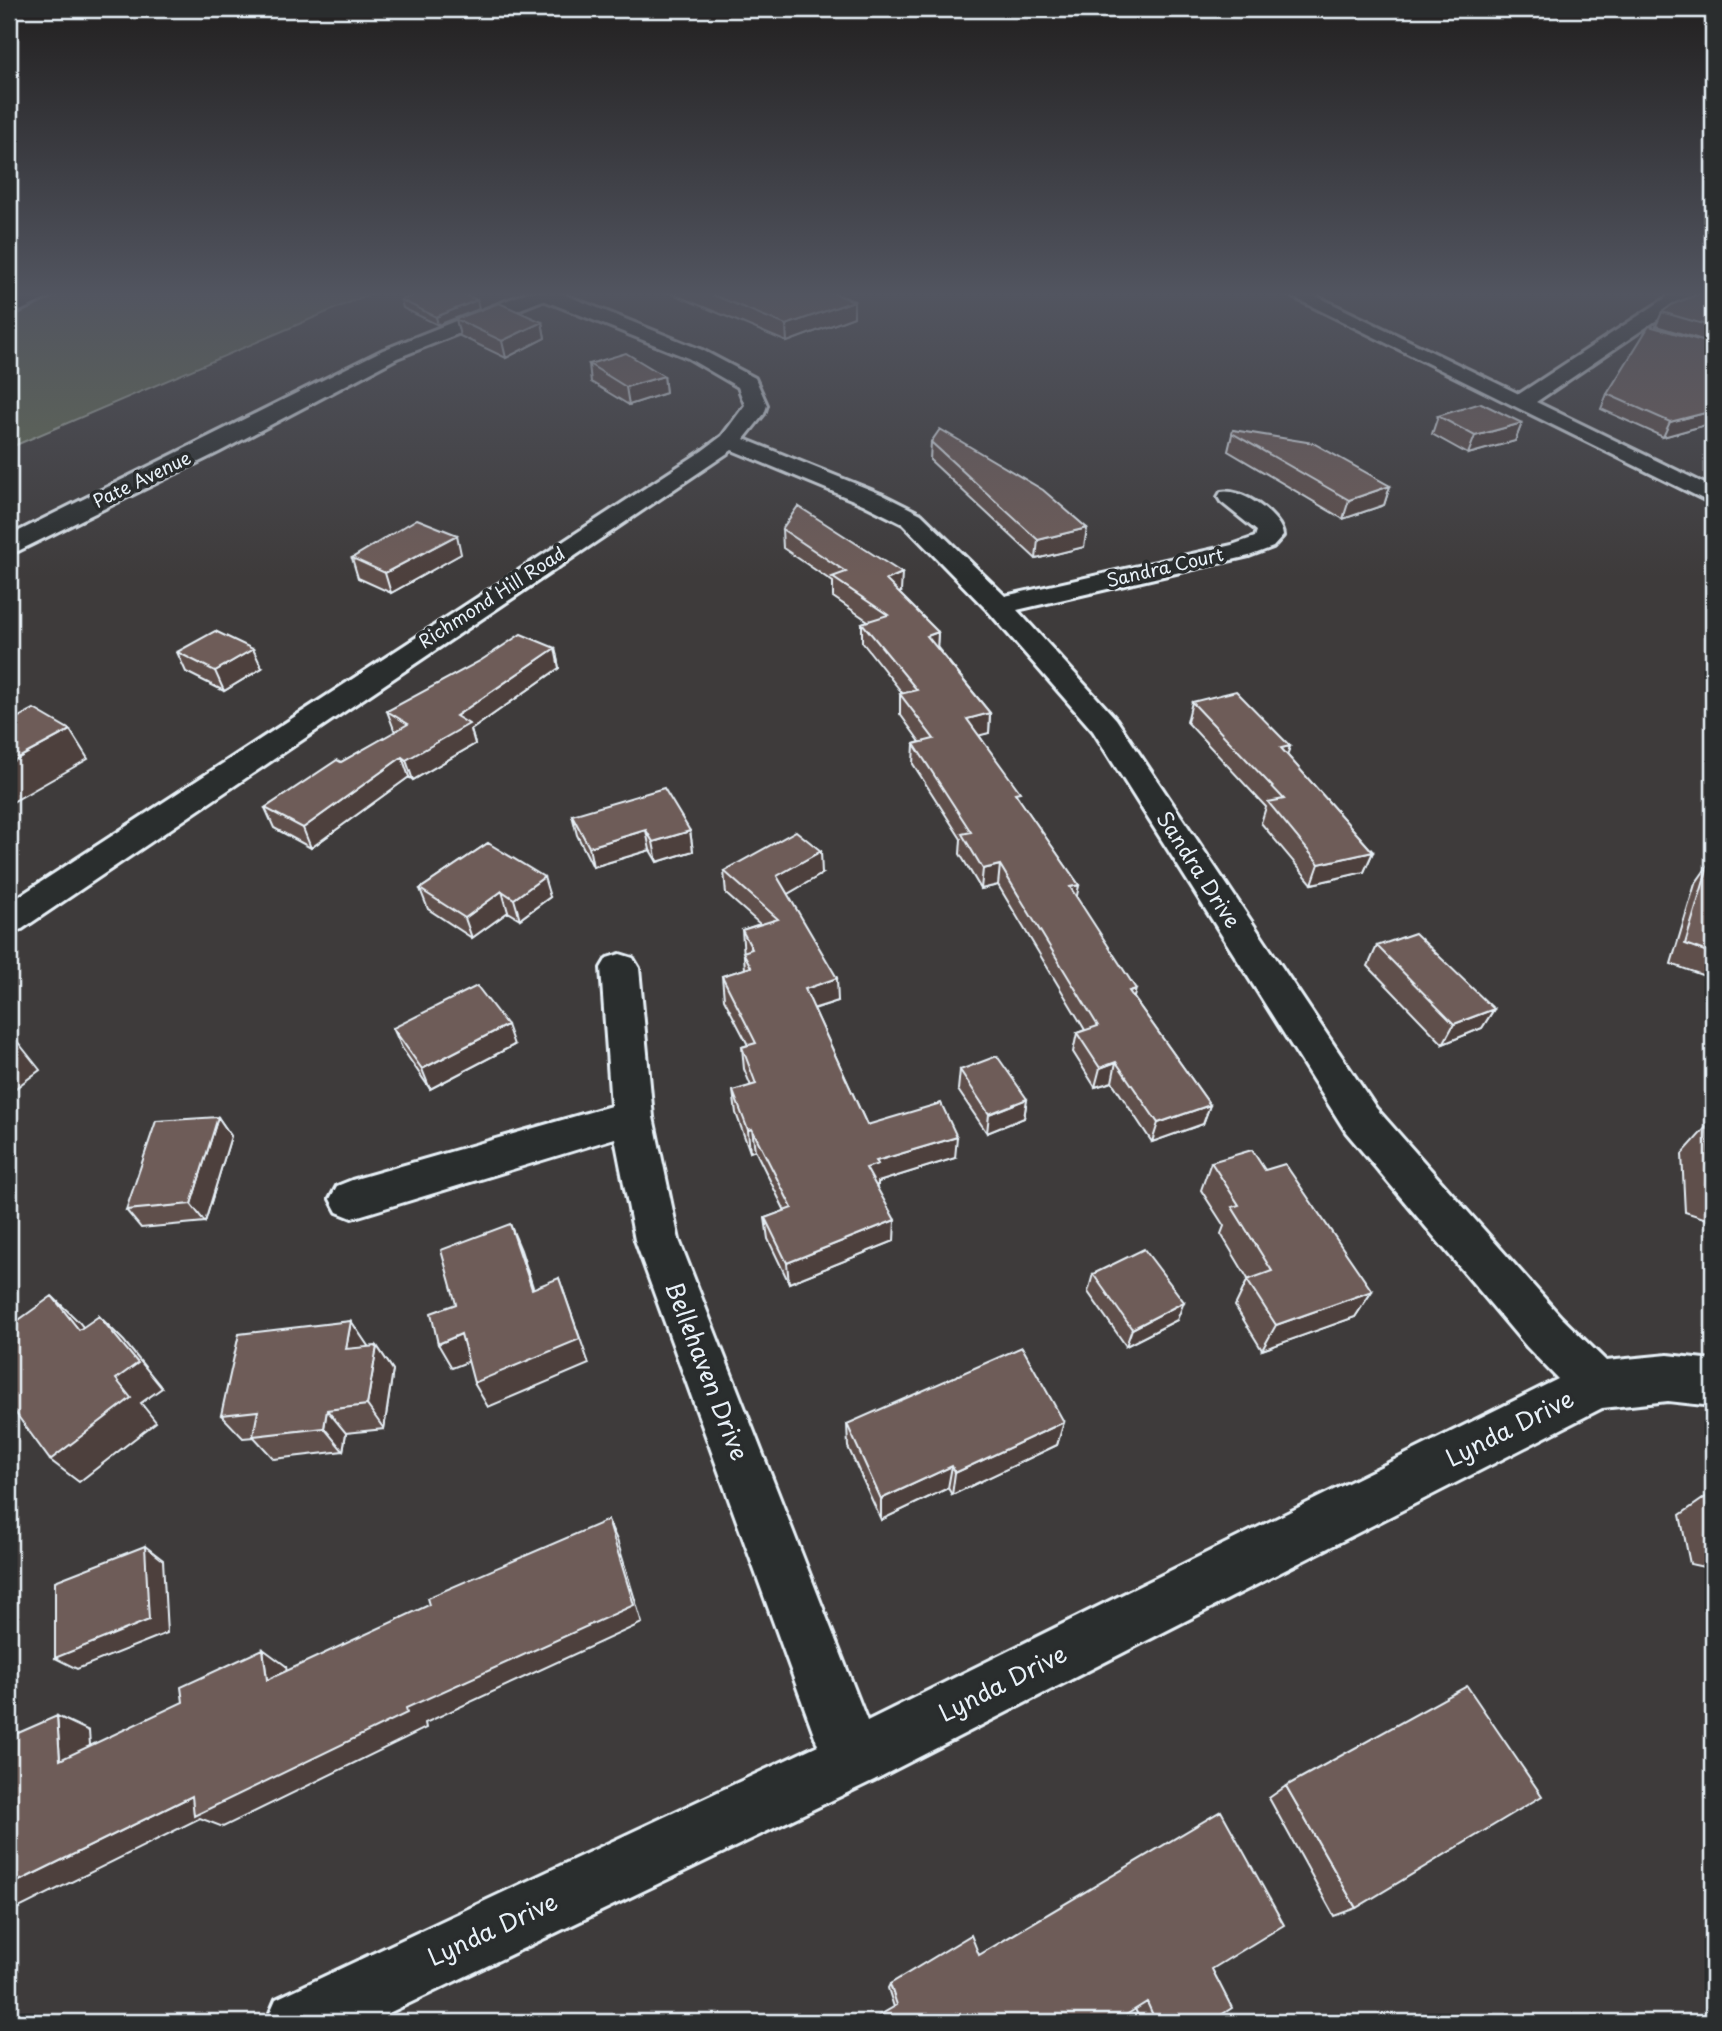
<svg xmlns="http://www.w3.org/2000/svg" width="1722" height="2031" viewBox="0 0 1722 2031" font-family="'Playpen Sans',sans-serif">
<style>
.green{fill:#636c52;stroke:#a6aea5;stroke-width:2}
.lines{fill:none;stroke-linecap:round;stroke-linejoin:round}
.minor-casing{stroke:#e8f1f8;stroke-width:6}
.minor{fill:#2a2d2e;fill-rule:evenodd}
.wall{fill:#5f4f4c;stroke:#e8f1f8;stroke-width:2}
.shaded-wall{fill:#4d403e;stroke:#e8f1f8;stroke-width:2}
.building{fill:#6e5c58;stroke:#e8f1f8;stroke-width:2}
.labels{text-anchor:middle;stroke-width:7;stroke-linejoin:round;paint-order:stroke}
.far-street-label{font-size:18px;fill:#e8f1f8;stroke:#2a2d2e}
.street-label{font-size:21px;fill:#e8f1f8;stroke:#2a2d2e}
.near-street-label{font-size:24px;fill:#e8f1f8;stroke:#2a2d2e}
</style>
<rect width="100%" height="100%" fill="#3e3b3b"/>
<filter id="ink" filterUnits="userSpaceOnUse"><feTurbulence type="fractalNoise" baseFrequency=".0143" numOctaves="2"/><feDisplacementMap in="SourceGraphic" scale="14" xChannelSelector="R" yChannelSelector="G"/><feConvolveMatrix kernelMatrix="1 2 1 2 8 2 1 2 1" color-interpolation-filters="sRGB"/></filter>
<g filter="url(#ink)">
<path class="green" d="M 9,292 L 374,292 L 9,448 Z"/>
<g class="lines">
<g class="minor-casing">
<path id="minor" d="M 34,292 L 60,292 L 9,316 L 9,303 Z
M 528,292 L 558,292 L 702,350 L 755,378 L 767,405 L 764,414 L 744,439 L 881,494 L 921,514 L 1005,596 L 1232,545 L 1255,537 L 1257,531 L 1221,502 L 1218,497 L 1221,492 C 1240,487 1282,516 1283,536 L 1273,547 L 1249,556 L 1017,610 L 1116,719 L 1376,1108 L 1561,1317 L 1606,1361 L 1668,1355 L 1713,1360 L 1713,1406 L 1668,1401 L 1602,1408 L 874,1780 L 370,2022 L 266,2022 L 276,1999 L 818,1745 L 635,1240 L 615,1138 L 352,1218 L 337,1212 L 330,1199 L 337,1186 L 352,1180 L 611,1106 L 601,968 L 607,958 L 620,954 L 633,958 L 639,968 L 653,1117 L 679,1240 L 867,1721 L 1558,1379 L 1527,1347 L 1346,1132 L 1093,731 L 989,612 L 903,524 L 863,504 L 732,450 L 22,929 L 9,933 L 9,903 L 702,451 L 722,436 L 745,405 L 738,387 L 688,358 L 543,300 L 397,358 L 219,452 L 18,551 L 9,554 L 9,536 L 383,350 Z
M 1283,292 L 1308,292 L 1519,394 L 1675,292 L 1698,292 L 1536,402 L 1713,488 L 1713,504 Z"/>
</g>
<use href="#minor" class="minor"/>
</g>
<path class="wall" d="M 668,292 L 830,292 L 854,301 L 854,317 L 787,342 Z
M 1713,292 L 1713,343 L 1656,326 L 1662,312 Z
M 401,300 L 479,309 L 438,325 L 403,308 Z
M 456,319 L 542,322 L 545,338 L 506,358 L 460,336 Z
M 1713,344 L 1713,423 L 1663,437 L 1601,409 L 1607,394 Z
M 589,364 L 664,376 L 666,393 L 629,405 L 591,382 Z
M 1438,416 L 1522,423 L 1515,441 L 1468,454 L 1432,434 Z
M 1233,430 L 1390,486 L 1384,505 L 1343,519 L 1228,451 Z
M 931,442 L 1087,528 L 1084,547 L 1036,559 L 930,460 Z
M 782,529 L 901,592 L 899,593 L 938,632 L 937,647 L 990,713 L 989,733 L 979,735 L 1019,799 L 1079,885 L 1076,897 L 1134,998 L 1210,1105 L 1203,1124 L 1152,1142 L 1112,1082 L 1095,1087 L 1073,1052 L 1077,1033 L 1085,1030 L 998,885 L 981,889 L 960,854 L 961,839 L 913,764 L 914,744 L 920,742 L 900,714 L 900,694 L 903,694 L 862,642 L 862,623 L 868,621 L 833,597 L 833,582 L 783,548 Z
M 461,554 L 391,593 L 358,578 L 352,558 Z
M 555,648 L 559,668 L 471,730 L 475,744 L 413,780 L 409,777 L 311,848 L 274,828 L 265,808 L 341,762 L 395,732 L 387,711 Z
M 177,652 L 262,668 L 224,691 L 186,672 Z
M 1192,702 L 1290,746 L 1287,755 L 1373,852 L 1364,872 L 1312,884 L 1261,823 L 1266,807 L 1187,722 Z
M 572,815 L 690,831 L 693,851 L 657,862 L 650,850 L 593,867 L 577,835 Z
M 488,843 L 550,897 L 520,919 L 508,912 L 472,938 L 428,909 L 420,889 Z
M 1709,864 L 1713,866 L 1713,979 L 1671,964 L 1695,884 Z
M 724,871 L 822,874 L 787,894 L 838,1001 L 814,1009 L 867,1125 L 955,1158 L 878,1182 L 878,1185 L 876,1186 L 894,1241 L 789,1283 L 768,1239 L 765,1218 L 785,1211 L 755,1150 L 750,1152 L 736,1113 L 733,1091 L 751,1086 L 744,1069 L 742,1047 L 748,1045 L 724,999 L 722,976 L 745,969 L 742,930 L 760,924 L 726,894 Z
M 1377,946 L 1494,1009 L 1482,1028 L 1443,1044 L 1368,966 Z
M 393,1028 L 514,1045 L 430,1089 L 402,1048 Z
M 960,1070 L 1027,1099 L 1024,1118 L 987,1133 L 958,1090 Z
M 218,1117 L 231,1136 L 205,1222 L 141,1228 L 126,1210 Z
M 1707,1126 L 1713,1127 L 1713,1221 L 1685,1212 L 1682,1154 Z
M 1211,1162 L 1265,1170 L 1372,1291 L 1355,1317 L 1262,1350 L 1235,1306 L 1248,1279 L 1221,1234 L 1224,1226 L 1201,1190 Z
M 1093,1274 L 1177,1320 L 1126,1346 L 1088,1292 Z
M 351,1321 L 368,1347 L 377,1346 L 393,1370 L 384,1429 L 346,1433 L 343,1451 L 274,1459 L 254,1437 L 243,1438 L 221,1415 Z
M 1064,1422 L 1057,1445 L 952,1495 L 948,1488 L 881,1520 L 848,1447 L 847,1424 Z
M 1710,1494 L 1713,1494 L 1713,1569 L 1690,1564 L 1680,1515 Z
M 1286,1786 L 1356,1908 L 1334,1916 L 1269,1798 Z
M 979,1955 L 1212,1969 L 1210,2022 L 1141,2022 L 1135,2009 L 894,2007 L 888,1988 L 890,1984 Z"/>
<path class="shaded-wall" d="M 477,300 L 479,309 L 438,325 L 436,317 Z
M 854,301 L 854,317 L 787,342 L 786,325 Z
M 542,322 L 545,338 L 506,358 L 502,341 Z
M 664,376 L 666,393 L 629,405 L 626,387 Z
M 1713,411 L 1713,423 L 1663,437 L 1670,422 Z
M 1522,423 L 1515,441 L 1468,454 L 1475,436 Z
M 1390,486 L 1384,505 L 1343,519 L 1349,500 Z
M 1087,528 L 1084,547 L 1036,559 L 1038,540 Z
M 457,535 L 461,554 L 391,593 L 385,573 Z
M 902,573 L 901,592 L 886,599 L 886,580 Z
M 938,632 L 937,651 L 927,636 Z
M 555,648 L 559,668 L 471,730 L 475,744 L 413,780 L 406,760 L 456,716 Z
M 253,649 L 262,668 L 224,691 L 215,671 Z
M 990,713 L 989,733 L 966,739 L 967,719 Z
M 70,730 L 88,759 L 9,804 L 9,763 Z
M 1290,746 L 1284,766 L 1281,748 Z
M 402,757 L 409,777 L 311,848 L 303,828 Z
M 646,830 L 650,850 L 593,867 L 589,847 Z
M 690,831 L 693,851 L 657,862 L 653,842 Z
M 821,851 L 822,874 L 779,899 L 777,876 Z
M 1373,852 L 1364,872 L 1312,884 L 1319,864 Z
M 1000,865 L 998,885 L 981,889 L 983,869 Z
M 544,877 L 550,897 L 520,919 L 514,899 Z
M 1079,885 L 1075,906 L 1070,887 Z
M 502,891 L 508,912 L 472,938 L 465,918 Z
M 837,978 L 838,1001 L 806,1011 L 805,989 Z
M 1136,989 L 1131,1009 L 1129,991 Z
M 1494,1009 L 1482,1028 L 1443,1044 L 1454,1024 Z
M 507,1025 L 514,1045 L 430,1089 L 422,1069 Z
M 17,1041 L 40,1070 L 9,1093 L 9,1047 Z
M 1116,1062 L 1112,1082 L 1095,1087 L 1100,1068 Z
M 1027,1099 L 1024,1118 L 987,1133 L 989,1114 Z
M 1210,1105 L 1203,1124 L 1152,1142 L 1158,1123 Z
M 218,1117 L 231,1136 L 205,1222 L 191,1204 Z
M 752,1129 L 755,1150 L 750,1152 L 748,1130 Z
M 957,1137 L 955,1158 L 878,1182 L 878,1185 L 866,1189 L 866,1168 L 876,1161 Z
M 895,1220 L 894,1241 L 789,1283 L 787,1263 Z
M 510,1224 L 521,1250 L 542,1315 L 532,1289 Z
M 559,1278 L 589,1364 L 488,1407 L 474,1383 Z
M 1372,1291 L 1355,1317 L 1262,1350 L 1276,1325 Z
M 52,1296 L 79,1322 L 105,1355 L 79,1330 Z
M 1184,1302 L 1177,1320 L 1126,1346 L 1132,1329 Z
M 99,1316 L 124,1341 L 162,1388 L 141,1403 L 156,1422 L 79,1482 L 50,1460 L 116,1379 Z
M 351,1321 L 368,1346 L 364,1374 L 346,1349 Z
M 461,1334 L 475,1359 L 452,1368 L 438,1344 Z
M 377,1346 L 393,1370 L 384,1429 L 367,1405 Z
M 327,1410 L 346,1433 L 343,1451 L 324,1428 Z
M 1064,1422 L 1057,1445 L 952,1495 L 955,1473 Z
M 952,1466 L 948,1488 L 881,1520 L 881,1499 Z
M 608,1520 L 617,1540 L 642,1623 L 425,1723 L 426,1728 L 223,1827 L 200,1818 L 9,1913 L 9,1886 L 192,1796 L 406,1708 Z
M 145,1546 L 163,1560 L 167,1633 L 77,1669 L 55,1658 Z
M 263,1649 L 286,1666 L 290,1696 L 267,1680 Z
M 57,1716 L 89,1731 L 92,1773 L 60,1760 Z"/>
<path class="building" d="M 425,292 L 459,292 L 477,300 L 436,317 L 401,300 Z
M 706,292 L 830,292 L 854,301 L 786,325 Z
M 1704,292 L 1713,292 L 1713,327 L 1662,312 L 1673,304 Z
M 499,303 L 542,322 L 502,341 L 456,319 Z
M 1649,326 L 1713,344 L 1713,411 L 1670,422 L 1607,394 Z
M 626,353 L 664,376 L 626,387 L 589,364 Z
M 1481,403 L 1522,423 L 1475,436 L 1438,416 Z
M 940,429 L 1043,490 L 1087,528 L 1038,540 L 931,442 Z
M 1233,430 L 1313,443 L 1390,486 L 1349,500 L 1232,433 Z
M 798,506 L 902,573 L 886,580 L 938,632 L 927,636 L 990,713 L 967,719 L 1020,792 L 1015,793 L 1079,885 L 1070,887 L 1136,989 L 1129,991 L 1210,1105 L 1158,1123 L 1116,1062 L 1100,1068 L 1077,1033 L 1098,1026 L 1000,865 L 983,869 L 962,834 L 971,832 L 914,744 L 934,739 L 900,694 L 917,690 L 862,623 L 888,615 L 832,577 L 846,572 L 782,529 Z
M 417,519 L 457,535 L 385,573 L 352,558 Z
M 215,631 L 253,649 L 215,671 L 177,652 Z
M 521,634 L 555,648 L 456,716 L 469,724 L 406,760 L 402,757 L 303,828 L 265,808 L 337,760 L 341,762 L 408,724 L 387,711 L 480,661 Z
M 1236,691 L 1290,746 L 1281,748 L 1373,852 L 1319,864 L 1268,802 L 1284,799 L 1192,702 Z
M 34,709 L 70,730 L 9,763 L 9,722 Z
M 664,788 L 690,831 L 653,842 L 646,830 L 589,847 L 572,815 Z
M 796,831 L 821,851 L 777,876 L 837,978 L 805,989 L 867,1125 L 941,1103 L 957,1137 L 876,1161 L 878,1164 L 866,1168 L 895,1220 L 787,1263 L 765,1218 L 792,1208 L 752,1129 L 748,1130 L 733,1091 L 756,1084 L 742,1047 L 756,1043 L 722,976 L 751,967 L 743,952 L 752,949 L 742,930 L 778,919 L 724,871 Z
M 488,843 L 544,877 L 514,899 L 502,891 L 465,918 L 420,889 Z
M 1709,864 L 1713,866 L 1713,954 L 1685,944 Z
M 1415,933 L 1494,1009 L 1454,1024 L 1377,946 Z
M 477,986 L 507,1025 L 422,1069 L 393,1028 Z
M 9,1036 L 17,1041 L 9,1047 Z
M 997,1056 L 1027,1099 L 989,1114 L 960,1070 Z
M 218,1117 L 191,1204 L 126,1210 L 156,1121 Z
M 1707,1126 L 1713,1127 L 1713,1186 L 1710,1185 Z
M 1252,1150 L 1265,1170 L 1285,1164 L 1372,1291 L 1276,1325 L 1247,1280 L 1272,1271 L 1232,1207 L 1239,1205 L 1211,1162 Z
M 510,1224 L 532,1289 L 559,1278 L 580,1339 L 474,1383 L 461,1334 L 438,1344 L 431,1313 L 456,1304 L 441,1250 Z
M 1144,1249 L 1184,1302 L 1132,1329 L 1093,1274 Z
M 52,1296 L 79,1330 L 99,1316 L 138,1363 L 116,1379 L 131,1398 L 50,1460 L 9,1404 L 9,1327 Z
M 351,1321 L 346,1349 L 377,1346 L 367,1405 L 327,1410 L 324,1428 L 253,1436 L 258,1411 L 221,1415 L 239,1334 Z
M 1022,1347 L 1064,1422 L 955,1473 L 952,1466 L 881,1499 L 847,1424 Z
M 1710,1494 L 1713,1494 L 1713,1506 Z
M 608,1520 L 634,1605 L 406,1708 L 407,1713 L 194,1816 L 192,1796 L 9,1886 L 9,1737 L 57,1716 L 60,1760 L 183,1702 L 181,1687 L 263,1649 L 267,1680 L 429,1605 L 427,1598 Z
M 145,1546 L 149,1620 L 55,1658 L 55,1581 Z
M 1467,1686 L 1542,1796 L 1356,1908 L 1286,1786 Z
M 1221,1811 L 1284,1925 L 1212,1969 L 1232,2008 L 1210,2022 L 1156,2022 L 1147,2002 L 1115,2022 L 868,2022 L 897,2005 L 890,1984 L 971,1935 L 979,1955 Z"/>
</g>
<linearGradient id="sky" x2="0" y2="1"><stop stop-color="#222020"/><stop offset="0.51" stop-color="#525560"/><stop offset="1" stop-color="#525560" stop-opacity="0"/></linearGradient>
<rect width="1722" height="577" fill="url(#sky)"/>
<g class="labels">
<g class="far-street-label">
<text transform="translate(142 480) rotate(-26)" y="6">Pate Avenue</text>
<text transform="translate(1165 568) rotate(-13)" y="6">Sandra Court</text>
<text transform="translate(492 598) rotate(-33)" y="6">Richmond Hill Road</text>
</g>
<g class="street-label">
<text transform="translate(1198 870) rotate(57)" y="7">Sandra Drive</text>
</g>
<g class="near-street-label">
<text transform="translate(706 1371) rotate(69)" y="8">Bellehaven Drive</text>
<text transform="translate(1510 1429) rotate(-27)" y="8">Lynda Drive</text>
<text transform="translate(1003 1684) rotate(-27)" y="8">Lynda Drive</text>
<text transform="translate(493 1930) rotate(-25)" y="8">Lynda Drive</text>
</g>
</g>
<rect width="1722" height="2031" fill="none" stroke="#2a2d2e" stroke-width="35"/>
<rect x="18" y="18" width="1687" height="1996" fill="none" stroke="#e8f1f8" stroke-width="2.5" filter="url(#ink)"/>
</svg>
